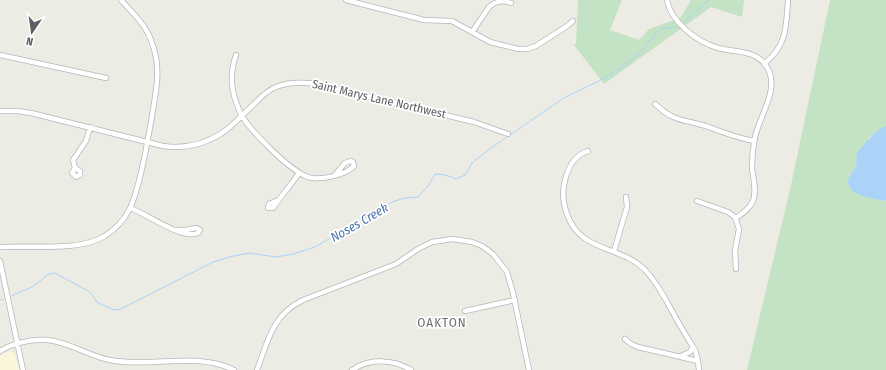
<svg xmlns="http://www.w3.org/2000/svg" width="886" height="370" viewBox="0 0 886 370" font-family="'Fira Sans Condensed',sans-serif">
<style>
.commercial{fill:#fbf5dc}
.green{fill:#c3e3c4}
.water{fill:#aad3f7}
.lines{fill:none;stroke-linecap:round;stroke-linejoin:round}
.stream{stroke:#aad3f7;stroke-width:1}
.minor-casing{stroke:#b5b6ba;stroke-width:6}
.minor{stroke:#fff;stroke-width:4.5}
.labels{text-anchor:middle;stroke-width:3.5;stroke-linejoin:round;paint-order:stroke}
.street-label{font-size:12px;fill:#5c5f63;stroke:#fff}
.water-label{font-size:13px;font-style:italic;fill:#4974a8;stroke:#fff}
.neighbourhood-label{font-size:13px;letter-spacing:1px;fill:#6d7175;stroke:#fff}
</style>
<rect width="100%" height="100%" fill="#edece4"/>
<path class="commercial" d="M 9,351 L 13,352 L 15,354 L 19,370 L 0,370 L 0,356 Z"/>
<path class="green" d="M 578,0 L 622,0 L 610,30 L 639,40 L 649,29 L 680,18 L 691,0 L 744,0 L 742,17 L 711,7 L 604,84 L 574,45 L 576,43 Z
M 830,0 L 886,0 L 886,126 L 869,137 L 866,143 L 858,151 L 856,165 L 855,169 L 849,176 L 848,185 C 858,197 872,198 886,201 L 886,370 L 747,370 L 791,185 Z"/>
<path class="water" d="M 886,126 L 886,201 C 876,199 847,196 848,181 C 848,175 855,171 856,165 C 857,161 856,157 857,153 C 859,149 863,146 865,143 C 873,134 875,132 886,126 Z"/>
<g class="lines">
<path class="stream" d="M 685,21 L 709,0
M 11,296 L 32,287 L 49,274 L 55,273 L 90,292 L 98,303 L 114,310 L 121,309 L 213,262 L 229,257 L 249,253 L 276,257 L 293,254 L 315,247 L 392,202 L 405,198 L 418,197 L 429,185 L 435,174 L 446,175 L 456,179 L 465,175 L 472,163 L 491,148 L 564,98 L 607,77 L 639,54 L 660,29 L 676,27
M 0,300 L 3,299"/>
<g class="minor-casing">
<path id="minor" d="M 346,0 L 424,20 L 452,21 L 490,42 L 518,49 L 527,49 L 536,46 L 567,26 L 573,21
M 667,0 C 671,22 697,42 718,48 C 733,52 753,50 764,63 C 783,85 760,114 755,137 C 753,147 752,157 752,168 C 753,178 757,191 753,201 C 749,209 743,213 736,218
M 472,32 L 489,7 C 496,1 502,0 511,3
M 0,55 L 106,78
M 236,55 C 229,75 231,92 240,112 C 247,128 290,171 308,177 C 319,181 346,175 354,166 L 353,162 L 351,161 L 345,163 L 335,175
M 764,64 C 787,45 786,28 788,0
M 655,104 C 675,123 685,119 709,127 C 724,133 738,138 754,141
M 0,111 L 17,111 L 31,113 L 163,146 C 184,149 205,144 222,133 C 233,126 242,115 252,106 C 259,99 266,91 276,87 C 291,81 306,82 321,85 L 474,122 L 508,134
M 588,151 C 575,155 568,168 565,180 C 562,191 563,203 567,214 C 580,253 621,245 645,270 C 654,279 660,290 666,300 C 675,317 685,334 695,350 L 698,361 L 699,370
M 75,168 L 72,173 L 76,177 L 80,175 L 80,171 L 75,168 L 73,160 L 86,141 L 90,127
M 276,201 L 269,204 L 268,208 L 273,208 C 281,196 291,185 299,173
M 697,201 L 728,212 L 735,217 L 739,229 L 735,251 L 736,269
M 130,208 C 148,214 181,240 198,233 L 200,230 L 196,228 L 186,230 L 175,230
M 0,247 C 31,245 79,252 105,236 C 114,230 124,220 129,210 C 134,201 136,191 139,181 C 145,158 149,134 153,110 C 156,91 160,72 155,53 C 149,27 138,19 121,0
M 614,251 L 627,207 L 626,197
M 0,261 L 23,370
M 465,311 L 515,300
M 625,339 L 631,344 L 638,347 L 698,361
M 0,351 C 13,343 32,339 47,340 C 70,342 88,356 110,360 C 151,368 195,351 234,370
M 681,356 L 690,352 L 693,347
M 257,370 C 268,341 272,315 303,300 L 396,264 L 418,249 L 432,242 L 453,239 L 472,242 L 482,246 L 493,254 L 507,272 L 513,293 L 529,370
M 352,370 C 370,358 393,359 411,370"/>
</g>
<use href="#minor" class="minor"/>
</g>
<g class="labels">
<g class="street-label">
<text transform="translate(379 99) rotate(13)" y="4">Saint Marys Lane Northwest</text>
</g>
<g class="water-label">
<text transform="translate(359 222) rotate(-30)" y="5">Noses Creek</text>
</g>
<g class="neighbourhood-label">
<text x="442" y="327">OAKTON</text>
</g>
</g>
<g transform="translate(32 32) rotate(193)" stroke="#ffffff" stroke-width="3" paint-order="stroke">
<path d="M0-3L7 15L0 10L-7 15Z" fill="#5c5f63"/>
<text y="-6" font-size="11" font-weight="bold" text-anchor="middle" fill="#5c5f63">N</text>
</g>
</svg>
